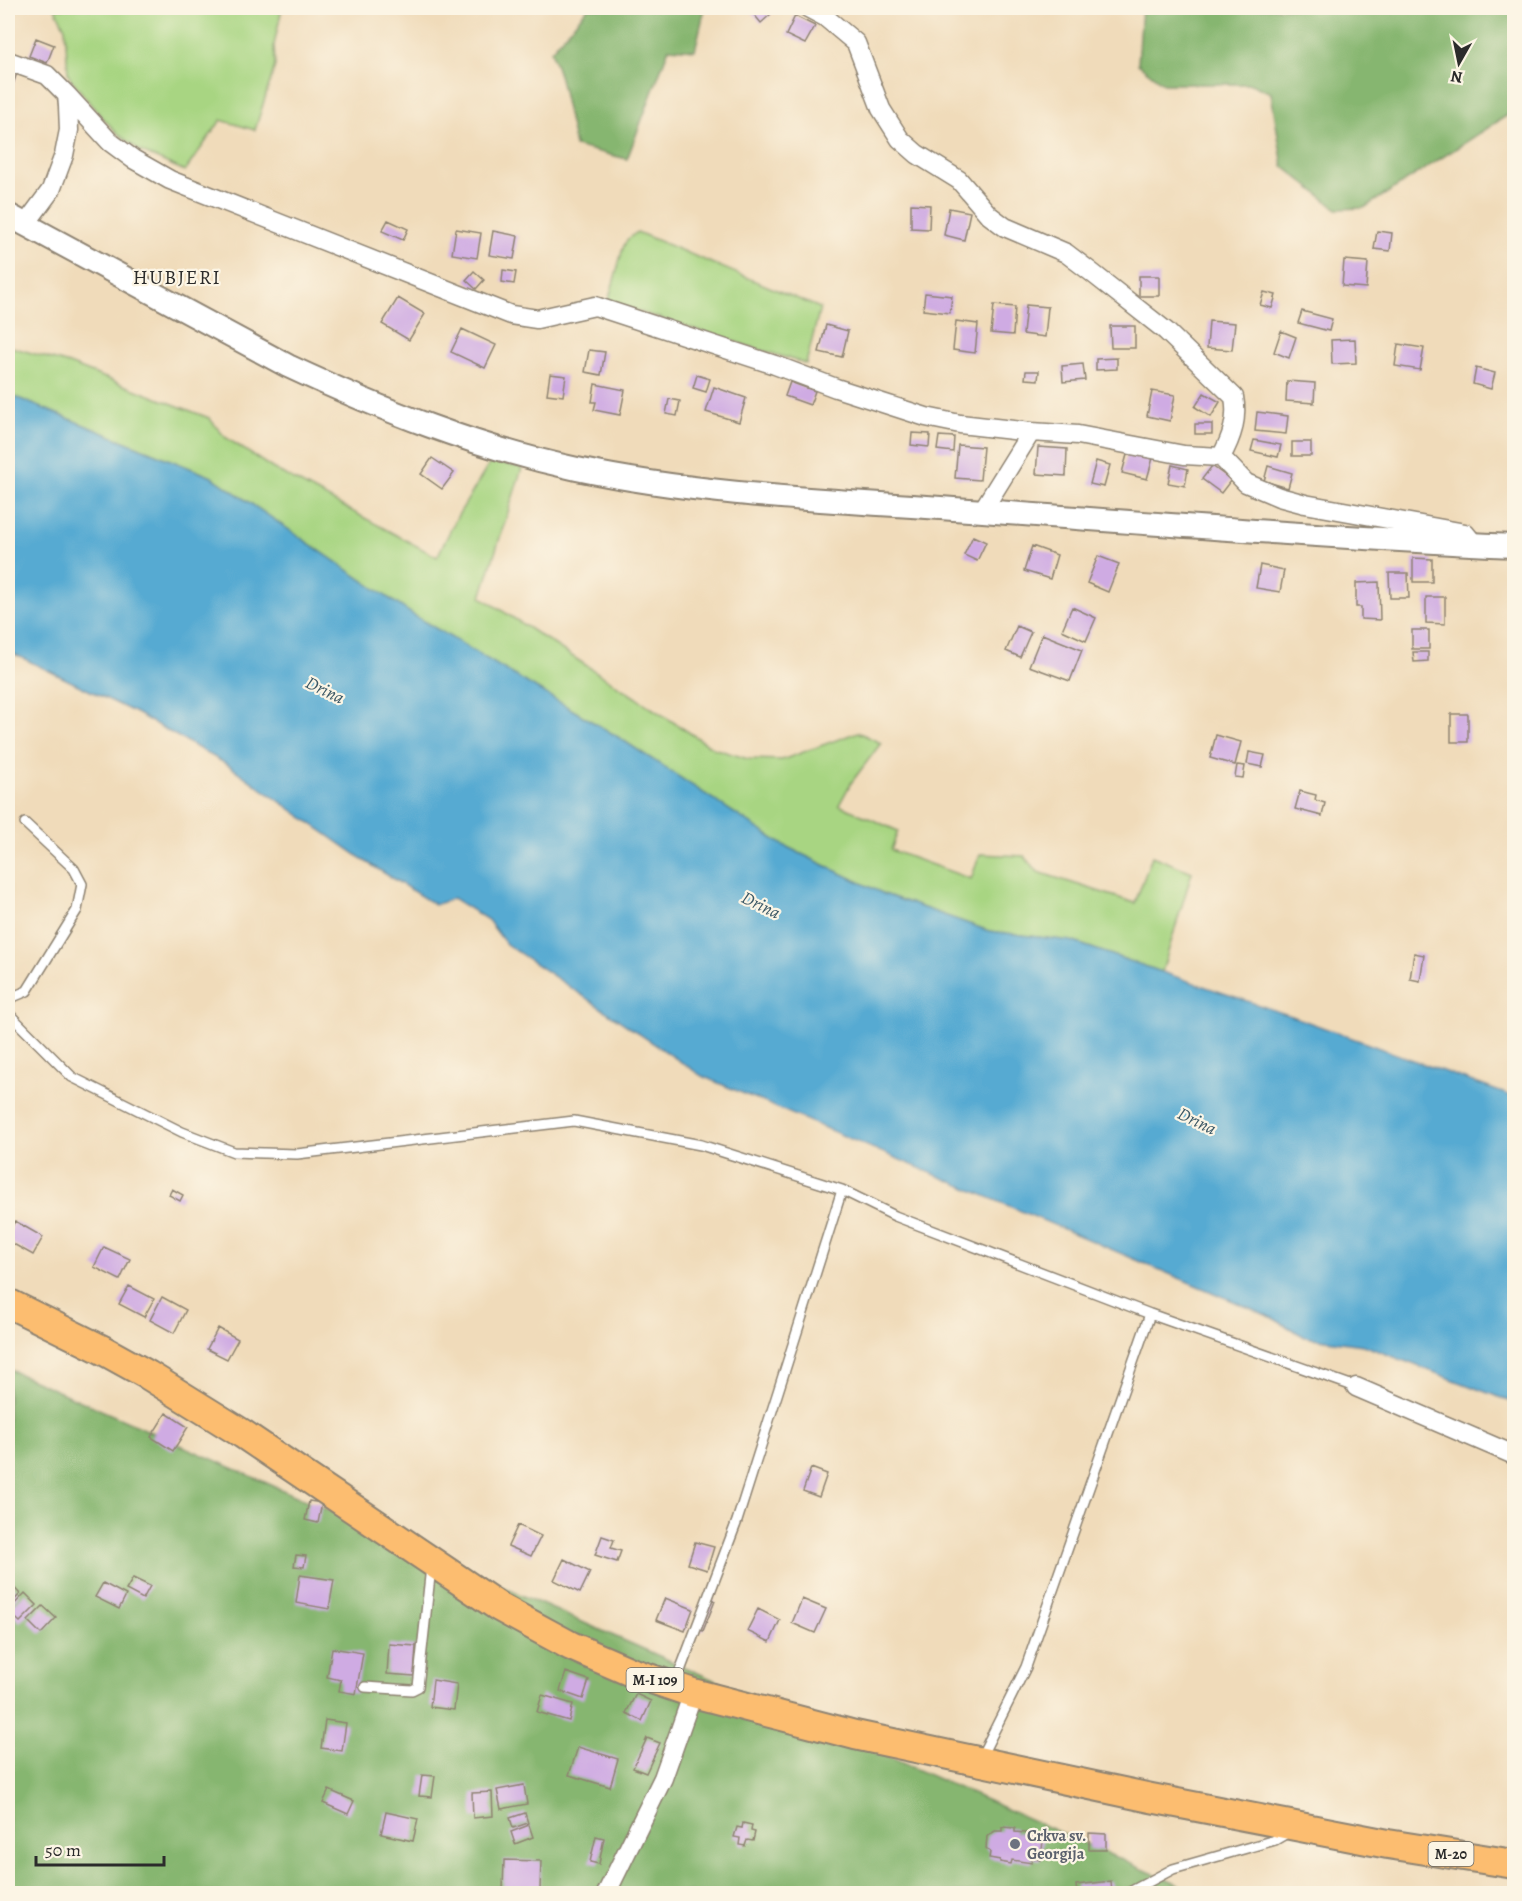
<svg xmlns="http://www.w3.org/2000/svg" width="1522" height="1901" viewBox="0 0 1522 1901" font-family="Alegreya,serif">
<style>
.green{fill:#a8d582;stroke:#6a8056;stroke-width:1.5}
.forest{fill:#86b670;stroke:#58704e;stroke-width:1.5}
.water{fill:#56aad2;stroke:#406a7e;stroke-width:1.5}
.building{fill:#cfabe3}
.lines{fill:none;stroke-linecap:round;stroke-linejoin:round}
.service-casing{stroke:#8e8372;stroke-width:12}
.minor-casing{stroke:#8e8372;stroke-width:21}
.tertiary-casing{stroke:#8e8372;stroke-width:26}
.primary-casing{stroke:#8e8372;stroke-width:32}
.service{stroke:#fff;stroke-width:9}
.minor{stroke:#fff;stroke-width:18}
.tertiary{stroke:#fff;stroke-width:22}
.primary{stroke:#fcbd6f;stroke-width:28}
.worship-dot{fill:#6b7280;stroke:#fcf5e5;stroke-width:2}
.labels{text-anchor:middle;stroke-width:4.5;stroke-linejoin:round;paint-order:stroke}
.shield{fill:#fcf5e5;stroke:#6a6863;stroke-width:1.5}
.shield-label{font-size:15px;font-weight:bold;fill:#2b2b2b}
.worship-label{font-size:16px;font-weight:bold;fill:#5b616d;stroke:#fcf5e5;text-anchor:start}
.water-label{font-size:18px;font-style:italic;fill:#3a5765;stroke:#fcf5e5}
.quarter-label{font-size:20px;letter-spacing:1.5px;fill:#2b2b2b;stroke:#fcf5e5}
</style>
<rect width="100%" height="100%" fill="#fcf5e5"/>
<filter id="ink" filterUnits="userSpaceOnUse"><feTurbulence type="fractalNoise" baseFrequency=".0167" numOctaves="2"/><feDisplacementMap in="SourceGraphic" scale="12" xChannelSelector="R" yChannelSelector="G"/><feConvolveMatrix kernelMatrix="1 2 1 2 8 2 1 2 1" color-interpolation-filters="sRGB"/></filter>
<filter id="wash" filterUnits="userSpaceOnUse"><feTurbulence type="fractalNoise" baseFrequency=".008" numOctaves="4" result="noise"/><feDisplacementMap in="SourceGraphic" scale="24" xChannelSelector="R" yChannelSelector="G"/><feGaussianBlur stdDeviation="1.35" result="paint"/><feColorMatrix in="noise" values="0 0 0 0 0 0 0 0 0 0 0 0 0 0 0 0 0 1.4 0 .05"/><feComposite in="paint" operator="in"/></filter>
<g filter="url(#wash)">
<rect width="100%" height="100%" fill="#f0dbba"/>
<path class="green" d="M 55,8 L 282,8 L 274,45 L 275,66 L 255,130 L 221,120 L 185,171 L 140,151 L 116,132 L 92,106 L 68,75 L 65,28 Z
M 637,232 L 820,308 L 806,364 L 608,302 L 623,248 L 627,240 Z
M 8,346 L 69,364 L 209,418 L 225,437 L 272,468 L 437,557 L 457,517 L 491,461 L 522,468 L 481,597 L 713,748 L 748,759 L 782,760 L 858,732 L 881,743 L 851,783 L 839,805 L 898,831 L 891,850 L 971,879 L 980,854 L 1024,856 L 1038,872 L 1135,903 L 1152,856 L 1192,872 L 1162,972 L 1071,941 L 989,931 L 884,894 L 783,845 L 618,737 L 415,616 L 212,477 L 8,394 Z"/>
<path class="forest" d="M 588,8 L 705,8 L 695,50 L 669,48 L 627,159 L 575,146 L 560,78 L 551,51 Z
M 1142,8 L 1514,8 L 1514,111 L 1364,208 L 1337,209 L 1283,166 L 1271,93 L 1251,84 L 1164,84 L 1138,64 Z
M 8,1369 L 1197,1893 L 8,1893 Z"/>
<path class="water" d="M 8,394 L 212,477 L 415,616 L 618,737 L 783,845 L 884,894 L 989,931 L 1071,941 L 1297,1018 L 1514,1097 L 1514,1403 L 1363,1345 L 1305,1337 L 1271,1317 L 702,1076 L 506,944 L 488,920 L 453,898 L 435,905 L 365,861 L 228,765 L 136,713 L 8,651 Z"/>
<g id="blocks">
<path class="building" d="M 757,8 L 768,8 L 772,13 L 761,23 L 752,12 Z
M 795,16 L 815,26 L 805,44 L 786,35 Z
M 36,38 L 54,45 L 47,63 L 29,56 Z
M 8,69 L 17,73 L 8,99 Z
M 911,204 L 930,205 L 929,229 L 911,228 Z
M 949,208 L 970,212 L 964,240 L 944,235 Z
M 388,220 L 408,229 L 403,240 L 382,231 Z
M 456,229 L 481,233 L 477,258 L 452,254 Z
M 493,231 L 518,236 L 514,259 L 489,255 Z
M 1377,231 L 1392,233 L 1390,251 L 1374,249 Z
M 1344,260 L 1368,262 L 1366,288 L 1342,286 Z
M 503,270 L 516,272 L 514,284 L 502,282 Z
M 474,271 L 484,280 L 476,289 L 466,280 Z
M 1139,276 L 1159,276 L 1159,296 L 1139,296 Z
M 1264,292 L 1276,295 L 1272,308 L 1260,305 Z
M 925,293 L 952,296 L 950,313 L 923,310 Z
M 398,298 L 425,314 L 409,340 L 382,324 Z
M 994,305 L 1015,307 L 1013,335 L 991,333 Z
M 1026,305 L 1048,307 L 1045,337 L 1023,334 Z
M 1302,311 L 1332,319 L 1329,331 L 1298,323 Z
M 956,321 L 978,324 L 975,353 L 953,350 Z
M 1209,321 L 1235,323 L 1232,350 L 1207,348 Z
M 826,325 L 848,331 L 842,357 L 819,352 Z
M 1110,326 L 1135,326 L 1135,348 L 1111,348 Z
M 462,329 L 496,345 L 485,368 L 451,352 Z
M 1281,331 L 1296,337 L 1289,358 L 1274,352 Z
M 1355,339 L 1356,363 L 1332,364 L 1331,340 Z
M 1398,344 L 1424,348 L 1420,370 L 1395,366 Z
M 589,350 L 605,352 L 601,375 L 585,372 Z
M 1117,358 L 1117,369 L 1096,370 L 1096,359 Z
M 1083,364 L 1085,380 L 1063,382 L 1062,366 Z
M 1476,368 L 1495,373 L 1491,389 L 1473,384 Z
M 1026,371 L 1039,371 L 1038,380 L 1025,379 Z
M 550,374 L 566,376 L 563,396 L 547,394 Z
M 697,375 L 710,379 L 706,392 L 693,388 Z
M 1287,381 L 1315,383 L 1314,403 L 1286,401 Z
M 790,382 L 815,391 L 810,405 L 785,396 Z
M 595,384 L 625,390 L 620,415 L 594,410 L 596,402 L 592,402 Z
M 714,387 L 746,398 L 739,422 L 706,412 Z
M 1152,391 L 1175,395 L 1170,421 L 1147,416 Z
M 1204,393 L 1220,402 L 1211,417 L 1195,407 Z
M 669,399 L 680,401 L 677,416 L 666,414 Z
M 1257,412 L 1288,416 L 1286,434 L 1255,431 Z
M 1195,424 L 1212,424 L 1212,434 L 1195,434 Z
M 912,433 L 930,434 L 929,447 L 911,445 Z
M 939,436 L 954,437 L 953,452 L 937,450 Z
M 1254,440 L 1281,445 L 1278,457 L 1251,451 Z
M 1292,442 L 1311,442 L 1311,456 L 1292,456 Z
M 958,445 L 983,447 L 980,480 L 955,478 Z
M 1038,447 L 1067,449 L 1066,476 L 1036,474 Z
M 1128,451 L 1153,458 L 1147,479 L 1122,473 Z
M 432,458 L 454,473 L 442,489 L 421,474 Z
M 1096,461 L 1110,465 L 1104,487 L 1090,484 Z
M 1172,465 L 1188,469 L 1185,486 L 1168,483 Z
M 1212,466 L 1231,480 L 1221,493 L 1202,479 Z
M 1268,466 L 1292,473 L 1288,488 L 1264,481 Z
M 973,536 L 986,542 L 977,561 L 964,555 Z
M 1032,546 L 1057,555 L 1050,579 L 1024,571 Z
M 1098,556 L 1119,564 L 1108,592 L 1087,583 Z
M 1413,558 L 1432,559 L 1432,582 L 1413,582 Z
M 1260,565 L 1284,570 L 1280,592 L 1256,588 Z
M 1389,573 L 1408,573 L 1409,598 L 1390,598 Z
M 1379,582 L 1380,620 L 1361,619 L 1361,607 L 1356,607 L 1356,583 Z
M 1426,597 L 1445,597 L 1445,624 L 1426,623 Z
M 1072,607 L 1096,618 L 1086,641 L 1062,630 Z
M 1017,626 L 1031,632 L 1020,657 L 1006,651 Z
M 1412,630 L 1429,630 L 1429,649 L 1412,649 Z
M 1042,634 L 1082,650 L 1070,681 L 1029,666 Z
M 1413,652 L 1428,652 L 1428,661 L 1414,662 Z
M 1451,714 L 1468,714 L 1468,742 L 1451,742 Z
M 1216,735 L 1241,742 L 1235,765 L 1210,758 Z
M 1249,752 L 1265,755 L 1262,767 L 1247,764 Z
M 1237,765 L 1245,766 L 1243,778 L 1235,777 Z
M 1300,791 L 1316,795 L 1315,800 L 1325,803 L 1322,816 L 1295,809 Z
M 1414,953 L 1424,955 L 1420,981 L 1410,979 Z
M 172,1189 L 183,1195 L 180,1201 L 169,1195 Z
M 15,1221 L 43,1237 L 33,1255 L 8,1241 L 8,1234 Z
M 104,1247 L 130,1259 L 120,1280 L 94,1267 Z
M 129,1286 L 154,1299 L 144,1317 L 119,1304 Z
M 162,1297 L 186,1310 L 174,1333 L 150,1320 Z
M 218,1328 L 238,1339 L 227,1359 L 207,1349 Z
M 166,1413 L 188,1427 L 173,1451 L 151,1437 Z
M 811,1468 L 827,1474 L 819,1497 L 803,1491 Z
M 309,1501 L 322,1503 L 318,1523 L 305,1520 Z
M 518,1525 L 541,1536 L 531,1556 L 508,1546 Z
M 602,1536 L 614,1540 L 611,1548 L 621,1551 L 617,1562 L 595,1555 Z
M 695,1542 L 714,1547 L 707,1570 L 688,1564 Z
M 296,1555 L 306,1556 L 304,1567 L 294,1566 Z
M 564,1559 L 590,1572 L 580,1593 L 554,1580 Z
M 300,1575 L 334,1580 L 329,1609 L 296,1603 Z
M 133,1578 L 150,1586 L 143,1599 L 126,1590 Z
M 8,1581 L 20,1594 L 8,1607 Z
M 103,1583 L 126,1595 L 119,1609 L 95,1597 Z
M 25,1593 L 37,1605 L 20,1622 L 8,1611 Z
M 665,1598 L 693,1609 L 685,1631 L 656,1620 Z
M 710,1599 L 715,1601 L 703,1631 L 698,1629 Z
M 802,1599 L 826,1609 L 815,1633 L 792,1623 Z
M 43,1606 L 56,1618 L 41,1634 L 28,1621 Z
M 758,1609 L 780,1620 L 770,1642 L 747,1631 Z
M 389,1644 L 416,1646 L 414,1676 L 387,1674 Z
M 332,1648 L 363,1653 L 356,1694 L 339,1691 L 341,1680 L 327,1677 Z
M 566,1672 L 589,1680 L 583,1699 L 560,1691 Z
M 433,1680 L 457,1684 L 454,1710 L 430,1707 Z
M 636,1694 L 651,1701 L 642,1721 L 626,1713 Z
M 542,1695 L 573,1704 L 569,1721 L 537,1712 Z
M 325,1720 L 346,1723 L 342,1751 L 321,1748 Z
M 647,1738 L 660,1743 L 646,1773 L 633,1768 Z
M 578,1747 L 618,1759 L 610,1787 L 569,1775 Z
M 422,1775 L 435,1776 L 432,1797 L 419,1796 Z
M 524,1785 L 527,1804 L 501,1809 L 497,1790 Z
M 329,1790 L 354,1801 L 348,1814 L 323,1803 Z
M 492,1792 L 493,1816 L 473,1818 L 472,1793 Z
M 386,1812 L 418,1819 L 413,1841 L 381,1834 Z
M 525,1813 L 528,1823 L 513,1828 L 510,1818 Z
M 743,1823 L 752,1825 L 751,1831 L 755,1832 L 753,1841 L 747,1840 L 745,1846 L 739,1845 L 740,1838 L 734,1837 L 737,1827 L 742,1828 Z
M 529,1825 L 533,1837 L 515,1844 L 511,1832 Z
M 1002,1827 L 1015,1828 L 1015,1832 L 1036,1834 L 1037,1839 L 1043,1840 L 1041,1860 L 1032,1858 L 1032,1863 L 1012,1860 L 1011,1864 L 1000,1862 L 1000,1860 L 989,1858 L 990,1852 L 986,1848 L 987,1836 L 995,1831 L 1002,1831 Z
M 1089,1833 L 1106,1834 L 1106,1850 L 1089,1850 Z
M 596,1836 L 604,1838 L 599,1864 L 590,1862 Z
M 504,1860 L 541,1861 L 540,1890 L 503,1889 Z
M 1111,1881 L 1112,1894 L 1077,1894 L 1076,1885 Z"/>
</g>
</g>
<g filter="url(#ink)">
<use href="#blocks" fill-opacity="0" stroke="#8e8372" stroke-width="1.5"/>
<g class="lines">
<g class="service-casing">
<path id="service" d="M 8,999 L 27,991 L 77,910 L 82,884 L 74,869 L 25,823
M 8,1013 L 72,1077 L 182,1132 L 234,1152 L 297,1154 L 574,1121 L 701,1145 L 842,1190 L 895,1216 L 1150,1314 L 1356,1387
M 675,1684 L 737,1521 L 842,1190
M 365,1687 L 412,1690 L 418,1687 L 431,1567
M 981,1757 L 1026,1667 L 1150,1314
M 1126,1894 L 1173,1869 L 1275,1840 L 1287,1833 L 1288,1830"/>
</g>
<g class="minor-casing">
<path id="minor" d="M 808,8 L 825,17 L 856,43 L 881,109 L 900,139 L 917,154 L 959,180 L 989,215 L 1005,227 L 1066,253 L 1091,272 L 1166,331 L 1234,397 C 1238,419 1232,437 1221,457
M 8,61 L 47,75 L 67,95 L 68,106 L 69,130 L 64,155 L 51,190 L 25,225
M 67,95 L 110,142 L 133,159 L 170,180 L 511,315 L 537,319 L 595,306 L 775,365 L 836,388 L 926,417 L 960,424 L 1031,432 L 1078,435 L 1184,455 L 1221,457 L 1246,483 L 1279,497 L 1305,504 L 1465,533 L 1474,544
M 982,511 L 1031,432
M 1356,1387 L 1514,1455
M 606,1894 L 663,1778 L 693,1693"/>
</g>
<g class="tertiary-casing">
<path id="tertiary" d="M 8,215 L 288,366 C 382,410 475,447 577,469 C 714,498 856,501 995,512 C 1168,525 1341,538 1514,546"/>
</g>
<g class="primary-casing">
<path id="primary" d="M 8,1303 L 101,1349 L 148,1375 L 243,1434 L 499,1607 L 571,1646 L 631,1672 L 693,1693 L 855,1735 L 1151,1798 L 1388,1844 L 1514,1864"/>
</g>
<use href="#service" class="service"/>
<use href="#minor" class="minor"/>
<use href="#tertiary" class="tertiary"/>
<use href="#primary" class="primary"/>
</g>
</g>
<circle class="worship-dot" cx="1015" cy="1844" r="6"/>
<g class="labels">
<g class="shield">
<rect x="626.5" y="1668" width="57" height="24" rx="4.5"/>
<rect x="1428.5" y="1842" width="45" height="24" rx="4.5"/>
</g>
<g class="shield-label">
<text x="655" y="1685">M-I 109</text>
<text x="1451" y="1859">M-20</text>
</g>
<g class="worship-label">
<text x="1027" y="1841">Crkva sv.<tspan x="1027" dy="18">Georgija</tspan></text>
</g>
<g class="water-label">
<text transform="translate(325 690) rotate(26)" y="6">Drina</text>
<text transform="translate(761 905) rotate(26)" y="6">Drina</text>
<text transform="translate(1197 1121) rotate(26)" y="6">Drina</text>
</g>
<g class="quarter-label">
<text x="177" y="284">HUBJERI</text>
</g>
</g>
<rect width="1522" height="1901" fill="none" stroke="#fcf5e5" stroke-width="30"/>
<g transform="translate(1459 63) rotate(189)" stroke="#fcf5e5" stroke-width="4.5" paint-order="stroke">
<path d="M0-4.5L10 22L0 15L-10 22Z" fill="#2b2b2b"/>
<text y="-9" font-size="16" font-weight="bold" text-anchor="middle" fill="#2b2b2b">N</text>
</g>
<path d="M36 1856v9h128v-9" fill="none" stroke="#2b2b2b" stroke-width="3"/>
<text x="45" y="1856" font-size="18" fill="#2b2b2b" stroke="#fcf5e5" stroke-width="4.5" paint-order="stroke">50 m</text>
</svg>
